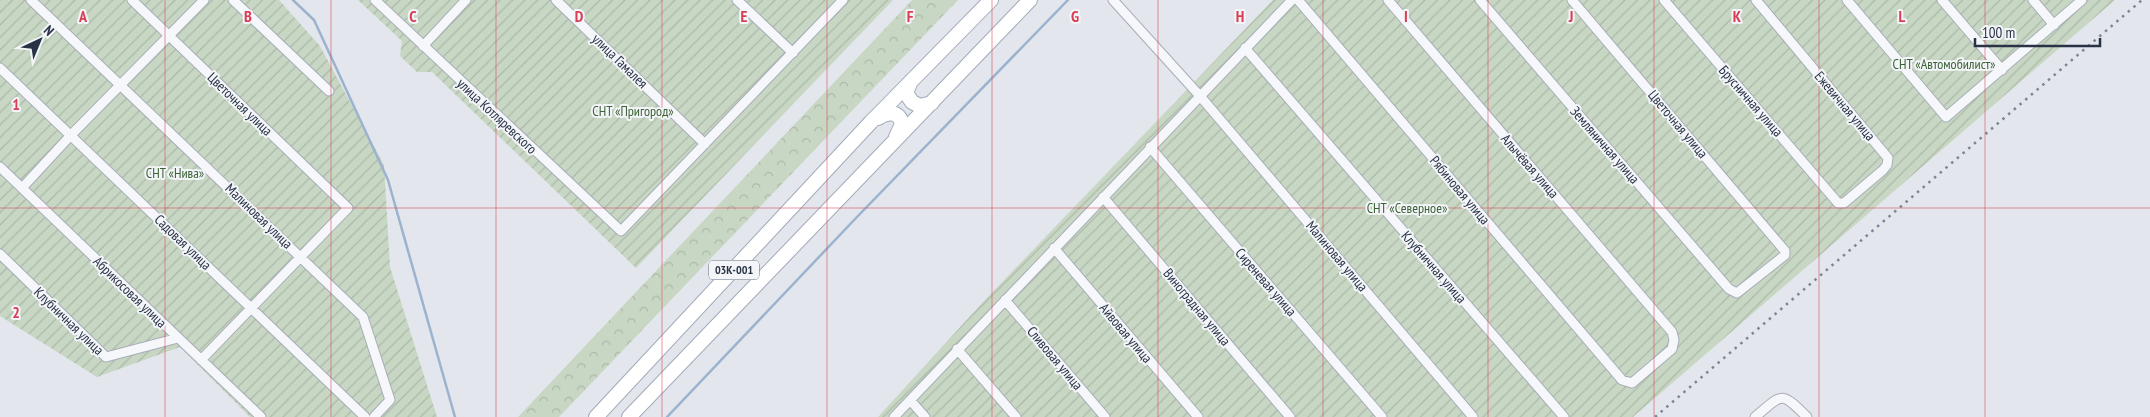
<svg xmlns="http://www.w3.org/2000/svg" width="2150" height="417" viewBox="0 0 2150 417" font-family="'PT Sans Narrow',sans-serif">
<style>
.forest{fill:url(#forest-crowns)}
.garden{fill:url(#garden-furrows)}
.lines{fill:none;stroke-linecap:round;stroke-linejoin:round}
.stream{stroke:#9bb3cf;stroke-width:2.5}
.minor-casing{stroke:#a7adb7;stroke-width:11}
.primary-casing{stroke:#a1aab9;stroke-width:16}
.minor{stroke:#f6f7fa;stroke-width:9}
.primary{stroke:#fff;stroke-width:14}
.rail{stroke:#7b8597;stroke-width:2.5;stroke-dasharray:2.5 5;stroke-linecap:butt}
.grid{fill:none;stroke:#da3e53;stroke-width:1;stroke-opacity:0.55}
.labels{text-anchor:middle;stroke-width:4;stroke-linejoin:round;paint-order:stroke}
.shield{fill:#f3f5f9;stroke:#666d7c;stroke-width:1}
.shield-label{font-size:12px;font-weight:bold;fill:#293346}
.street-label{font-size:14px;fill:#293346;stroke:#f3f5f9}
.park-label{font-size:14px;fill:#3c6335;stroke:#f3f5f9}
.grid-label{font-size:16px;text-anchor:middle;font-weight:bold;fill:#da3e53;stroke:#f3f5f9;stroke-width:4;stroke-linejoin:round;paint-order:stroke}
</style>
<defs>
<pattern id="forest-crowns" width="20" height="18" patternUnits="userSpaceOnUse" patternTransform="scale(1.25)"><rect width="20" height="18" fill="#c8d7c3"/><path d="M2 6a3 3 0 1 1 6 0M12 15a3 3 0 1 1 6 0" fill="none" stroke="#acb9a9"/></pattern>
<pattern id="garden-furrows" width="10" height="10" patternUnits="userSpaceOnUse" patternTransform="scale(1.25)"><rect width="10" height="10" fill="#c8d7c3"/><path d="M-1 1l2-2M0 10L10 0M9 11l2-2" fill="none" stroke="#acb9a9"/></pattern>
</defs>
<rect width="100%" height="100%" fill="#e3e6ec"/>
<path class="forest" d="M 912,0 L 958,0 L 559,417 L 518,417 Z"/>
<path class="garden" d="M 0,0 L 279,0 L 320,46 L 384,165 L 390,267 L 437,417 L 250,417 L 180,347 L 97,377 L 0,316 Z
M 358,0 L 893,0 L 636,268 L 432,72 L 417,72 L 400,56 L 402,41 Z
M 1273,0 L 2115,0 L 1633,417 L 878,417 L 983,302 Z"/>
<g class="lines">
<path class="stream" d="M 293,0 L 314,20 L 388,180 L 455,417
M 667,417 L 856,218 L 1068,0"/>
<g class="minor-casing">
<path id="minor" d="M 31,0 L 363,317 L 390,400 L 374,417
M 132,0 L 348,208 L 201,360
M 233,0 L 329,91
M 375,0 L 621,231 L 843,0
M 556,0 L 705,144
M 737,0 L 793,53
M 1113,0 L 1200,96 L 1473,417
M 1298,0 L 1622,380 L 1632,383 L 1672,349 L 1674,340 L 1672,332 L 1388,0
M 1480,0 L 1729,289 L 1737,293 L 1785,255 L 1785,251 L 1572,0
M 1664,0 L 1838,203 L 1844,203 L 1883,170 L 1887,165 L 1888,158 L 1756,0
M 1847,0 L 1946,117 L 2082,0
M 1942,0 L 2002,70
M 2033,0 L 2054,25
M 423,46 L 466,0
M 1245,48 L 1564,417
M 0,68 L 365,417
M 1150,147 L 1382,417
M 0,167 L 261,417
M 22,188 L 71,135 L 204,0
M 1103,197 L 1290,417
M 1054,248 L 1198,417
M 0,254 L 106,357 L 178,338
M 1005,300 L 1105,417
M 957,349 L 1016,417
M 910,400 L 925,417
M 894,417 L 1292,0
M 1755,417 C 1783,394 1780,390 1807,417"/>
</g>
<g class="primary-casing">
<path id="primary" d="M 911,81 L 906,93 L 912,102 L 920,106 L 932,103
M 878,118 C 887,112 899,110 902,124 L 896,137
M 596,417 L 871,122 L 991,0
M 629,417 L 1030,0"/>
</g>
<use href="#minor" class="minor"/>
<use href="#primary" class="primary"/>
<path class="rail" d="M 1655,417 L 2142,0"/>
</g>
<path class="grid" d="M 165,0 L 165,417M 331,0 L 331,417M 496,0 L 496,417M 662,0 L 662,417M 827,0 L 827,417M 992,0 L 992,417M 1158,0 L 1158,417M 1323,0 L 1323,417M 1488,0 L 1488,417M 1654,0 L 1654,417M 1819,0 L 1819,417M 1985,0 L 1985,417M 0,208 L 2150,208"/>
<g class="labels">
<rect class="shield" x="709" y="260.5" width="50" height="19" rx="4"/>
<g class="shield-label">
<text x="734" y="274">03К-001</text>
</g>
<g class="street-label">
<text transform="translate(620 61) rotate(44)" y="5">улица Гамалея</text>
<text transform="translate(1751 101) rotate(49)" y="5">Брусничная улица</text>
<text transform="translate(240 104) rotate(44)" y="5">Цветочная улица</text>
<text transform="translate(1845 106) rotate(50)" y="5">Ежевичная улица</text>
<text transform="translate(497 116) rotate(43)" y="5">улица Котляревского</text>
<text transform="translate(1678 124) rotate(50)" y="5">Цветочная улица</text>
<text transform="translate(1605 145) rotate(49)" y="5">Земляничная улица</text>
<text transform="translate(1530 166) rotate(49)" y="5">Алычёвая улица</text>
<text transform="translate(1460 190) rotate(50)" y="5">Рябиновая улица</text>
<text transform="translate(259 216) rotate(44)" y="5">Малиновая улица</text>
<text transform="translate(183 242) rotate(44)" y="5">Садовая улица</text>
<text transform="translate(1337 256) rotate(50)" y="5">Малиновая улица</text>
<text transform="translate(1434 267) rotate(49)" y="5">Клубничная улица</text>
<text transform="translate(1266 282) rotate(49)" y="5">Сиреневая улица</text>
<text transform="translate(130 292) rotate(44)" y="5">Абрикосовая улица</text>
<text transform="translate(1197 307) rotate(50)" y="5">Виноградная улица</text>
<text transform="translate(69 321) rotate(44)" y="5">Клубничная улица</text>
<text transform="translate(1126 333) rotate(50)" y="5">Айвовая улица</text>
<text transform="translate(1055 358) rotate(50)" y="5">Сливовая улица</text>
</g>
<g class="park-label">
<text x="1944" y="69">СНТ «Автомобилист»</text>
<text x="633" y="116">СНТ «Пригород»</text>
<text x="175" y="178">СНТ «Нива»</text>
<text x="1407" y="213">СНТ «Северное»</text>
</g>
</g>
<g class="grid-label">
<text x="83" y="22">A</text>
<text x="248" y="22">B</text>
<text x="413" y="22">C</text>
<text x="579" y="22">D</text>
<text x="744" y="22">E</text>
<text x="910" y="22">F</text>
<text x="1075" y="22">G</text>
<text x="1240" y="22">H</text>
<text x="1406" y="22">I</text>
<text x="1571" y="22">J</text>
<text x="1737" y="22">K</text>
<text x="1902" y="22">L</text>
<text x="16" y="110">1</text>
<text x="16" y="318">2</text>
</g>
<g transform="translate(40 40) rotate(44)" stroke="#f3f5f9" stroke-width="4" paint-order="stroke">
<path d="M0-4L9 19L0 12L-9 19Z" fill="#293346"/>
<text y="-8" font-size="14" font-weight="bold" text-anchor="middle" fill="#293346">N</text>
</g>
<path d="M1975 38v8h125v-8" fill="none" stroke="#293346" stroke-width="2.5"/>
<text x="1982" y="38" font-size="15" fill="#293346" stroke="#f3f5f9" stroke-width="4" paint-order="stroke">100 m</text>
</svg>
